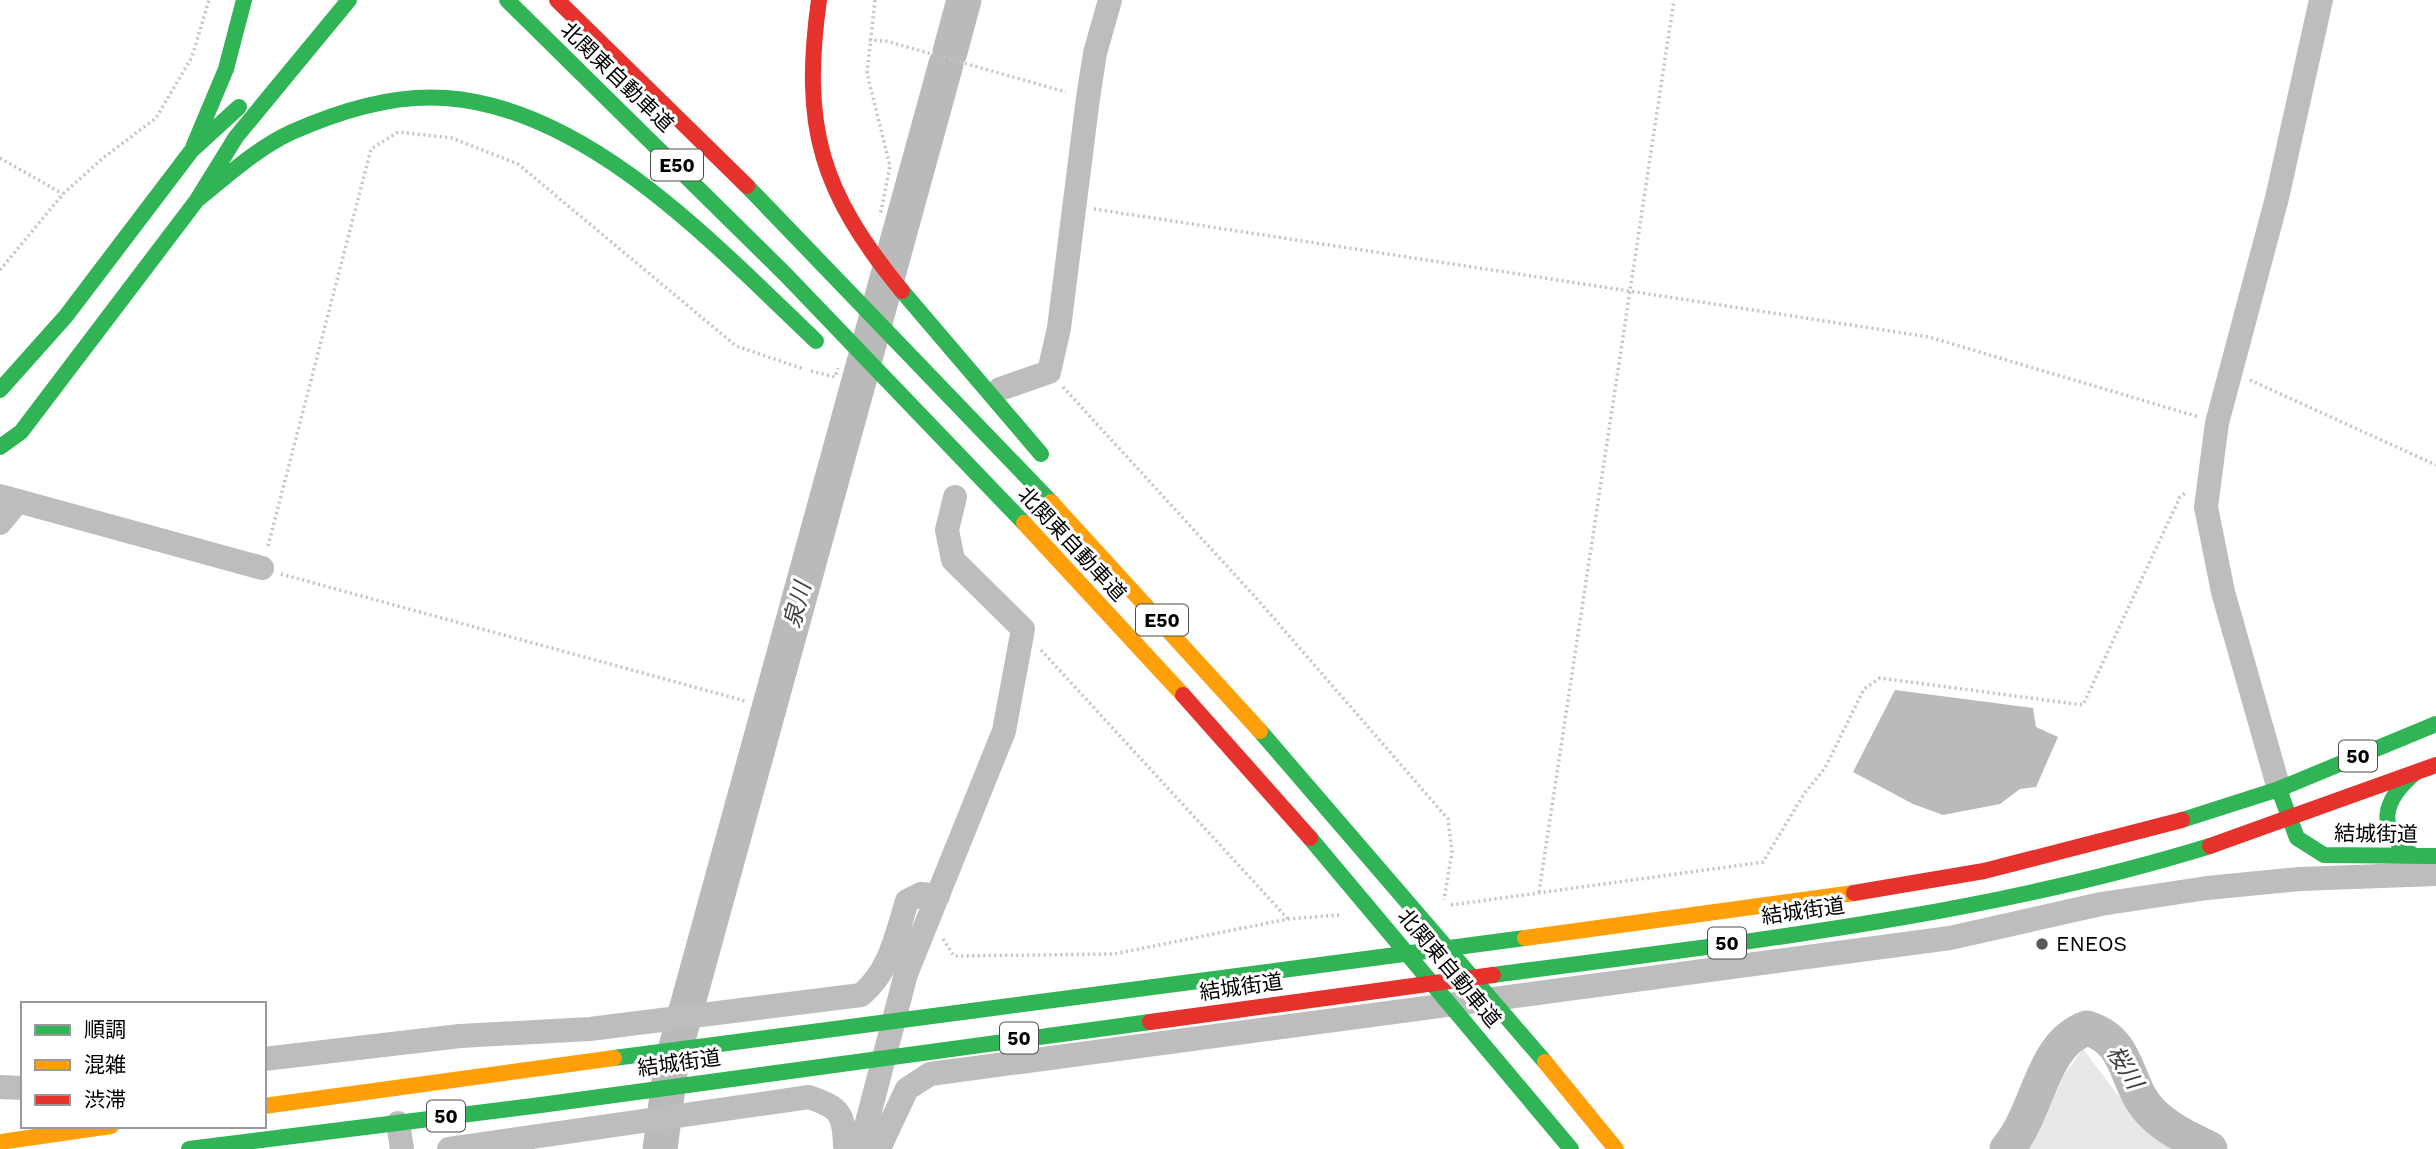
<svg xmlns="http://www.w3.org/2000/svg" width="2436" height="1149" viewBox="0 0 2436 1149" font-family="'Work Sans','Noto Sans JP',sans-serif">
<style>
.green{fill:#e8e8e8}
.water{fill:#bababa}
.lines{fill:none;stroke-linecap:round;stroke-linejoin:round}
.river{stroke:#bababa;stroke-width:35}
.path{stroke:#c2c2c2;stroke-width:3.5;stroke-dasharray:2 3.5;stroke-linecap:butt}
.street{stroke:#bdbdbd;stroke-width:24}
.fast{stroke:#30b455;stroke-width:16}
.slow{stroke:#ff9f0a;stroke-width:16}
.jam{stroke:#e5322d;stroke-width:16}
.poi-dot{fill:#595959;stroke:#fff;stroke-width:2.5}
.labels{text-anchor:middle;stroke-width:6;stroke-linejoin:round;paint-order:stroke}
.shield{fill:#fff;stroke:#4c4c4c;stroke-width:2}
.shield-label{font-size:19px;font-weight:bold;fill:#000}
.street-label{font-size:21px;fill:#000;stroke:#fff}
.poi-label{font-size:21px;fill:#000;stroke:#fff;text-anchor:start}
.water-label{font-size:23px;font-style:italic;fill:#3d3d3d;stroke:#fff}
</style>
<rect width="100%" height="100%" fill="#fff"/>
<path class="green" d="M 2083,1049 L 2140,1124 L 2178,1149 L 2021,1149 L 2038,1133 L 2064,1075 Z"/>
<path class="water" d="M 1895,690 L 2033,708 L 2036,727 L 2058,737 L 2036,787 L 2020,789 L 2000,804 L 1943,815 L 1913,804 L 1853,772 Z"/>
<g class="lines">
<path class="river" d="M 950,52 L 964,0
M 660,1149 L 671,1065 L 946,64
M 2007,1149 C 2039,1112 2041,1043 2087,1028 C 2131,1041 2124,1083 2150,1111 C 2167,1129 2188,1138 2210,1149"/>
<path class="path" d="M 875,0 L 867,73 L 890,166 L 880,216
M 869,40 L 886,41 L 1066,92
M 0,158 L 63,194
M 1094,209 L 1929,337 L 2199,417
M 0,270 L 63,194 L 103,158 L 156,118 L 192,57 L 209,0
M 811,371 L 835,377 L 838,368
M 2250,380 L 2436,465
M 1063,387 L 1258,600 L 1448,819 L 1452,852 L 1444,900
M 268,546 L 371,149 L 398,132 L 452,138 L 518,164 L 736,346 L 804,369
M 281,574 L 745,701
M 1041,650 L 1288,919
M 1539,892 L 1674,0
M 1451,905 L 1763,862 L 1804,794 L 1825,768 L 1864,689 L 1880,678 L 2083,705 L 2180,497 L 2185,493
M 943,939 L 954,956 L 1114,954 L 1288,919 L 1339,915"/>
<path class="street" d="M 1000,389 L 1049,372 L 1059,328 L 1088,98 L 1095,53 L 1110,0
M 0,496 L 262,568
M 0,523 L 18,501
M 2279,789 L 2223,592 L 2206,507 L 2217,423 L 2277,198 L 2321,0
M 264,1059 L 460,1036 L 590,1029 L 861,995 C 890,971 896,936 907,901 L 921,894 L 938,896
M 0,1087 L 23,1088
M 398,1123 L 402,1149
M 449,1149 L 809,1097 C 840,1108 844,1113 845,1146 L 850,1149
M 860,1149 L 906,974 L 1004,731 L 1023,629 L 953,560 L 947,530 L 955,497
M 869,1149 L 881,1144 L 907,1089 L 930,1074 L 1950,938 L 2101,904 L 2207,888 L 2300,879 L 2436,874"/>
<path class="fast" d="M 507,0 L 786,275 L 1024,523
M 194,145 L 226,69 L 244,0
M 747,186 L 1051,502
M 197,200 C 227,176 257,148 292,132 C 339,111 394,94 446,98 C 589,108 718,248 816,341
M 902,291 L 1041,454
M 0,390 L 66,316 L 192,150 L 239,107
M 0,447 L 21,432 L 197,200 L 236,137 L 349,0
M 1260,731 L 1545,1062
M 2281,795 L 2297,838 L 2324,855 L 2436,856
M 2182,820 L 2279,789 L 2436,724
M 1310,838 L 1571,1149
M 2414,856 C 2374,829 2383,800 2415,773
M 1493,975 C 1733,943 1977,918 2210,846
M 614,1058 L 1525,938
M 189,1149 L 541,1105 L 1150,1022"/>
<path class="slow" d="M 1051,502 L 1260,731
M 1024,523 L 1183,695
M 1525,938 L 1854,893
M 1545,1062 L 1616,1149
M 264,1106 L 614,1058
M 0,1142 L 111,1126"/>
<path class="jam" d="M 557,0 L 747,186
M 819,0 C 801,128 821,192 902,291
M 1183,695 L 1310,838
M 2210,846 L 2436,765
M 1854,893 L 1984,871 L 2182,820
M 1150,1022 L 1493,975"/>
</g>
<circle class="poi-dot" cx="2042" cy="944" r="7"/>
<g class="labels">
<g class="shield">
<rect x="651" y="149.5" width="52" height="31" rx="5"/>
<rect x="1136" y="604.5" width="52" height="31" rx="5"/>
<rect x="2339" y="740.5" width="38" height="31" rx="5"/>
<rect x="1708" y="927.5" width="38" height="31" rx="5"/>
<rect x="1000" y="1022.5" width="38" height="31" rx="5"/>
<rect x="427" y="1100.5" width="38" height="31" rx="5"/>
</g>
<g class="shield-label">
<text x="677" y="172">E50</text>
<text x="1162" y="627">E50</text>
<text x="2358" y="763">50</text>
<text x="1727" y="950">50</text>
<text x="1019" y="1045">50</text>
<text x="446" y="1123">50</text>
</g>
<g class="street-label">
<text transform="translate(617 77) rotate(44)" y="7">北関東自動車道</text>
<text transform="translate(1072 544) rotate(47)" y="7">北関東自動車道</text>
<text transform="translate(2376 834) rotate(1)" y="7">結城街道</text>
<text transform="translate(1803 911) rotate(-8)" y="7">結城街道</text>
<text transform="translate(1449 968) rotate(50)" y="7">北関東自動車道</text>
<text transform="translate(1241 987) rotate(-8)" y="7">結城街道</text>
<text transform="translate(679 1063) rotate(-8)" y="7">結城街道</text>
</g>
<g class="poi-label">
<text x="2056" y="951">ENEOS</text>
</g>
<g class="water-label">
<text transform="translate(797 605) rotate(-75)" y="8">泉川</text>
<text transform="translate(2125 1067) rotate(59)" y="8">桜川</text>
</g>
</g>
<rect x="21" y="1002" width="245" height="126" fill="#ffffff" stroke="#999999" stroke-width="2"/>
<rect x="35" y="1025" width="35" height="10" fill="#30b455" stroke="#999999" stroke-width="2"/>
<text x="84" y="1037" font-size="21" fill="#000000">順調</text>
<rect x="35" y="1060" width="35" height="10" fill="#ff9f0a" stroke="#999999" stroke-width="2"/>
<text x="84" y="1072" font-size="21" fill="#000000">混雑</text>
<rect x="35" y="1095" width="35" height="10" fill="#e5322d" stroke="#999999" stroke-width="2"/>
<text x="84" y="1107" font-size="21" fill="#000000">渋滞</text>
</svg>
